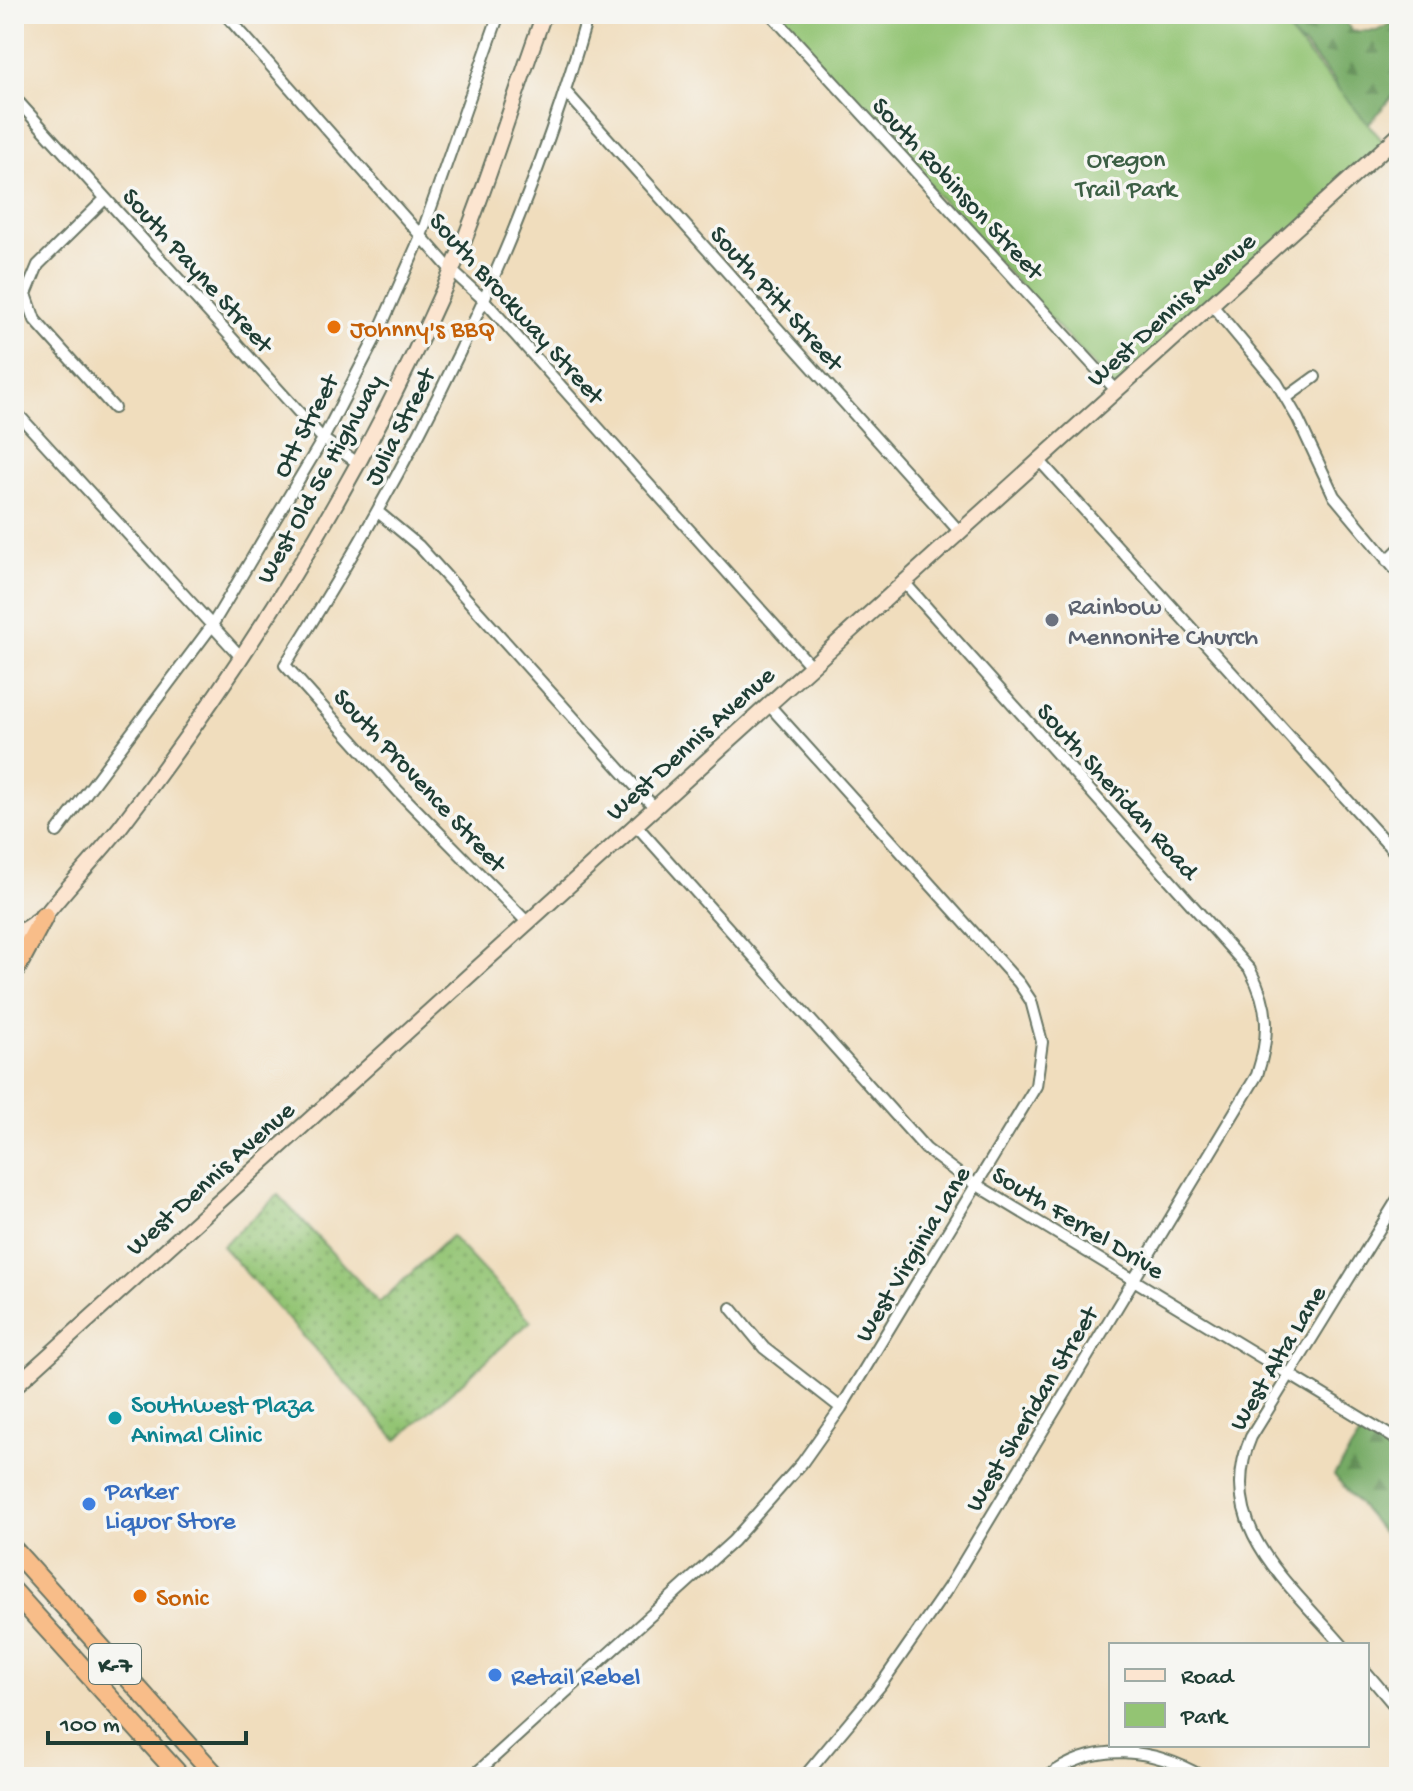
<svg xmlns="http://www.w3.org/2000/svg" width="1413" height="1791" viewBox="0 0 1413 1791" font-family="'Gochi Hand',sans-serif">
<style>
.grass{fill:url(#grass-dots);stroke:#598054;stroke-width:2}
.forest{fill:url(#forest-firs);stroke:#4a744c;stroke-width:2}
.park{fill:#93c473;stroke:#598054;stroke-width:2}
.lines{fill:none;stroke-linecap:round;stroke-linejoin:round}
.street-casing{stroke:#687564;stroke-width:14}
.secondary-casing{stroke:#687564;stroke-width:18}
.highway-casing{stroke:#687564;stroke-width:22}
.street{stroke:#fff;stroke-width:10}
.secondary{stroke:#fce5d0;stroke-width:14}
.highway{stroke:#f8bd89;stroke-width:18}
.food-dot{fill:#e8710a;stroke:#f6f6f2;stroke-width:3}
.worship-dot{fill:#6b7280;stroke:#f6f6f2;stroke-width:3}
.culture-dot{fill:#0f9aa8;stroke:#f6f6f2;stroke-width:3}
.shop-dot{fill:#3f7fe0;stroke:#f6f6f2;stroke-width:3}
.labels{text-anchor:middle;stroke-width:7;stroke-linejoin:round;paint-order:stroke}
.shield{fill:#f6f6f2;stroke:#60746d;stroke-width:2}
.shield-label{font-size:24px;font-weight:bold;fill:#1f3d34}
.park-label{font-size:26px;fill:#3c5f44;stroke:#f6f6f2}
.street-label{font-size:26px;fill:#1f3d34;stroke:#f6f6f2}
.food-label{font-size:26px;fill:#c56008;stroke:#f6f6f2;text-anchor:start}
.worship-label{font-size:26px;fill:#5b616d;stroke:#f6f6f2;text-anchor:start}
.culture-label{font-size:26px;fill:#0d838f;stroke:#f6f6f2;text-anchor:start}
.shop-label{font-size:26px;fill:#366cbe;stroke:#f6f6f2;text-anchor:start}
</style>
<defs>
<pattern id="grass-dots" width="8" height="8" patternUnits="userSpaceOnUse" patternTransform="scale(2)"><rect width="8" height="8" fill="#93c473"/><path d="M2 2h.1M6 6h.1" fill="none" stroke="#77a05f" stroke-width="1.8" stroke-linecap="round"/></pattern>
<pattern id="forest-firs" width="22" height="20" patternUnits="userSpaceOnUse" patternTransform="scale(2)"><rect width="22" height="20" fill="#76aa65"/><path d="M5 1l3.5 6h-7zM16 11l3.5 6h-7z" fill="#608c54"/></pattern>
</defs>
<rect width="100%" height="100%" fill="#f6f6f2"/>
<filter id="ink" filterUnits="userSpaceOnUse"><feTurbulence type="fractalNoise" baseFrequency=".0125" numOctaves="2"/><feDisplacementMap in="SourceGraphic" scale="16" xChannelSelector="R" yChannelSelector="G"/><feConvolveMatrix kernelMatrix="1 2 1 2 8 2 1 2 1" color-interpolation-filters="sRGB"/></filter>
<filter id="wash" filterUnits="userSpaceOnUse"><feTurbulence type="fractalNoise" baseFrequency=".006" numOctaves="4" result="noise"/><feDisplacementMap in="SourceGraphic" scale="32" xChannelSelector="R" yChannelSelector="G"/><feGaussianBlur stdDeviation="1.8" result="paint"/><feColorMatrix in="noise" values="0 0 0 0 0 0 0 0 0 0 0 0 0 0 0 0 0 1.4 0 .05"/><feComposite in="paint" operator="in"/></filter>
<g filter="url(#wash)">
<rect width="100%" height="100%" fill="#f0ddbd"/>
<path class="grass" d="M 278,1195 L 379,1303 L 451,1236 L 531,1321 L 397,1440 L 222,1246 Z"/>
<path class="forest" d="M 1279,14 L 1340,14 L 1352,31 L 1377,31 L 1399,19 L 1399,89 C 1385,103 1375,121 1359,132 L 1334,80 L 1305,46 L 1289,35 Z
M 1364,1429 L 1399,1449 L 1399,1552 L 1334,1475 Z"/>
<path class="park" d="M 771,14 L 1274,14 L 1387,146 L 1115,389 Z"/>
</g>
<g filter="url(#ink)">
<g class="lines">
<g class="street-casing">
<path id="street" d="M 225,14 L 451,270 L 484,300 L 810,665
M 771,14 L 1115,389
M 566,92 L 959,531
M 14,97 L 323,439 L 358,463
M 105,199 L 38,265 L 26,294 L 35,320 L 114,408
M 1211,304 L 1277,383 L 1298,419 L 1334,496 L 1399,574
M 1286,398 L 1315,377
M 14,410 L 241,657
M 1038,459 L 1399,857
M 378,512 L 419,546 L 654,807
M 1387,561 L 1399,549
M 635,824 L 926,1149 L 959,1174 L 1399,1441
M 57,832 L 211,627 L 323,439 L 379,331 L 421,236 L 499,14
M 527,922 L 398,791 L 285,665 C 414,462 523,246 588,14
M 731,1308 L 764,1348 L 841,1408
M 1342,1645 C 1290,1584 1213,1525 1251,1437 L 1399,1197
M 1367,1673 L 1399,1711
M 14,1777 L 15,1777
M 472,1777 L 733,1541 L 802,1463 L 841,1408 L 1036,1086 L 1042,1042 L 1031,1001 L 1019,983 L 768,704
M 804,1777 L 880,1686 L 948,1588 L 1257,1075 C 1270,1035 1270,1007 1250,970 L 903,581
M 1047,1777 C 1096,1740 1153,1748 1203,1777"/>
</g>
<g class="secondary-casing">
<path id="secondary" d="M 39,923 C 65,889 95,859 121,826 C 247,661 358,483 442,293 C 483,202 510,107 544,14
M 14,936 L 44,916
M 14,1387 L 1399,135"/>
</g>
<g class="highway-casing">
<path id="highway" d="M 14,972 L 44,916
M 14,1550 L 217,1777
M 14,1592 L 181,1777"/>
</g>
<use href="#street" class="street"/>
<use href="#secondary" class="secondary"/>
<use href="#highway" class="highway"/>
</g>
</g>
<g class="food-dot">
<circle cx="334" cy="327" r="8"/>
<circle cx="140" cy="1596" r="8"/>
</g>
<circle class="worship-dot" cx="1052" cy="620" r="8"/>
<circle class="culture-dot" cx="115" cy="1418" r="8"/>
<g class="shop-dot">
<circle cx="89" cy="1504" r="8"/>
<circle cx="495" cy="1675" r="8"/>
</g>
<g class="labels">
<rect class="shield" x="89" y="1644" width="52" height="40" rx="6"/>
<g class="shield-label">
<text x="115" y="1672">K-7</text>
</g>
<g class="park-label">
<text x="1126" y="166">Oregon<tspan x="1126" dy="30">Trail Park</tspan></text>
</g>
<g class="street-label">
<text transform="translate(959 187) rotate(47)" y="9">South Robinson Street</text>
<text transform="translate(199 269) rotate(48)" y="9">South Payne Street</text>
<text transform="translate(778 297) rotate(48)" y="9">South Pitt Street</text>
<text transform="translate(518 307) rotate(48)" y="9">South Brockway Street</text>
<text transform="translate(1170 308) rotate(-42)" y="9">West Dennis Avenue</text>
<text transform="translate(304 425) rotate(-62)" y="9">Ott Street</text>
<text transform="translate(398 426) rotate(-63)" y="9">Julia Street</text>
<text transform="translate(318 478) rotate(-61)" y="9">West Old 56 Highway</text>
<text transform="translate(689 742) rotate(-42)" y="9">West Dennis Avenue</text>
<text transform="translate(421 779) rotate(47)" y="9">South Provence Street</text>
<text transform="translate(1119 790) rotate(48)" y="9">South Sheridan Road</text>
<text transform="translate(209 1177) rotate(-42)" y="9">West Dennis Avenue</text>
<text transform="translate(1079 1221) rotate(31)" y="9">South Ferrel Drive</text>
<text transform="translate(911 1253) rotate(-59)" y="9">West Virginia Lane</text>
<text transform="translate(1276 1357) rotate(-59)" y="9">West Alta Lane</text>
<text transform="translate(1030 1408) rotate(-59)" y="9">West Sheridan Street</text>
</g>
<g class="food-label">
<text x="350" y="336">Johnny's BBQ</text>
<text x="156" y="1605">Sonic</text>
</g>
<g class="worship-label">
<text x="1068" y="614">Rainbow<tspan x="1068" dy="30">Mennonite Church</tspan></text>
</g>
<g class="culture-label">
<text x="131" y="1412">Southwest Plaza<tspan x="131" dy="30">Animal Clinic</tspan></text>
</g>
<g class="shop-label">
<text x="105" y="1498">Parker<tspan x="105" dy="30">Liquor Store</tspan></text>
<text x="511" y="1684">Retail Rebel</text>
</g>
</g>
<rect width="1413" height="1791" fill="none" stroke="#f6f6f2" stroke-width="48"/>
<rect x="1109" y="1643" width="260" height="104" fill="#f6f6f2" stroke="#a0aca6" stroke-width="2"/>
<rect x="1125" y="1669" width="40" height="12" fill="#fce5d0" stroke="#a0aca6" stroke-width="2"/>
<text x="1181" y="1683" font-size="24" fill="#1f3d34">Road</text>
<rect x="1125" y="1703" width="40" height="24" fill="#93c473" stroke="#a0aca6" stroke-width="2"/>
<text x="1181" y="1723" font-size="24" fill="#1f3d34">Park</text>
<path d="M48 1731v12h198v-12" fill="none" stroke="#1f3d34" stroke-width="4"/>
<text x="60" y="1731" font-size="24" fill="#1f3d34" stroke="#f6f6f2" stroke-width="6" paint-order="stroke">100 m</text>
</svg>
